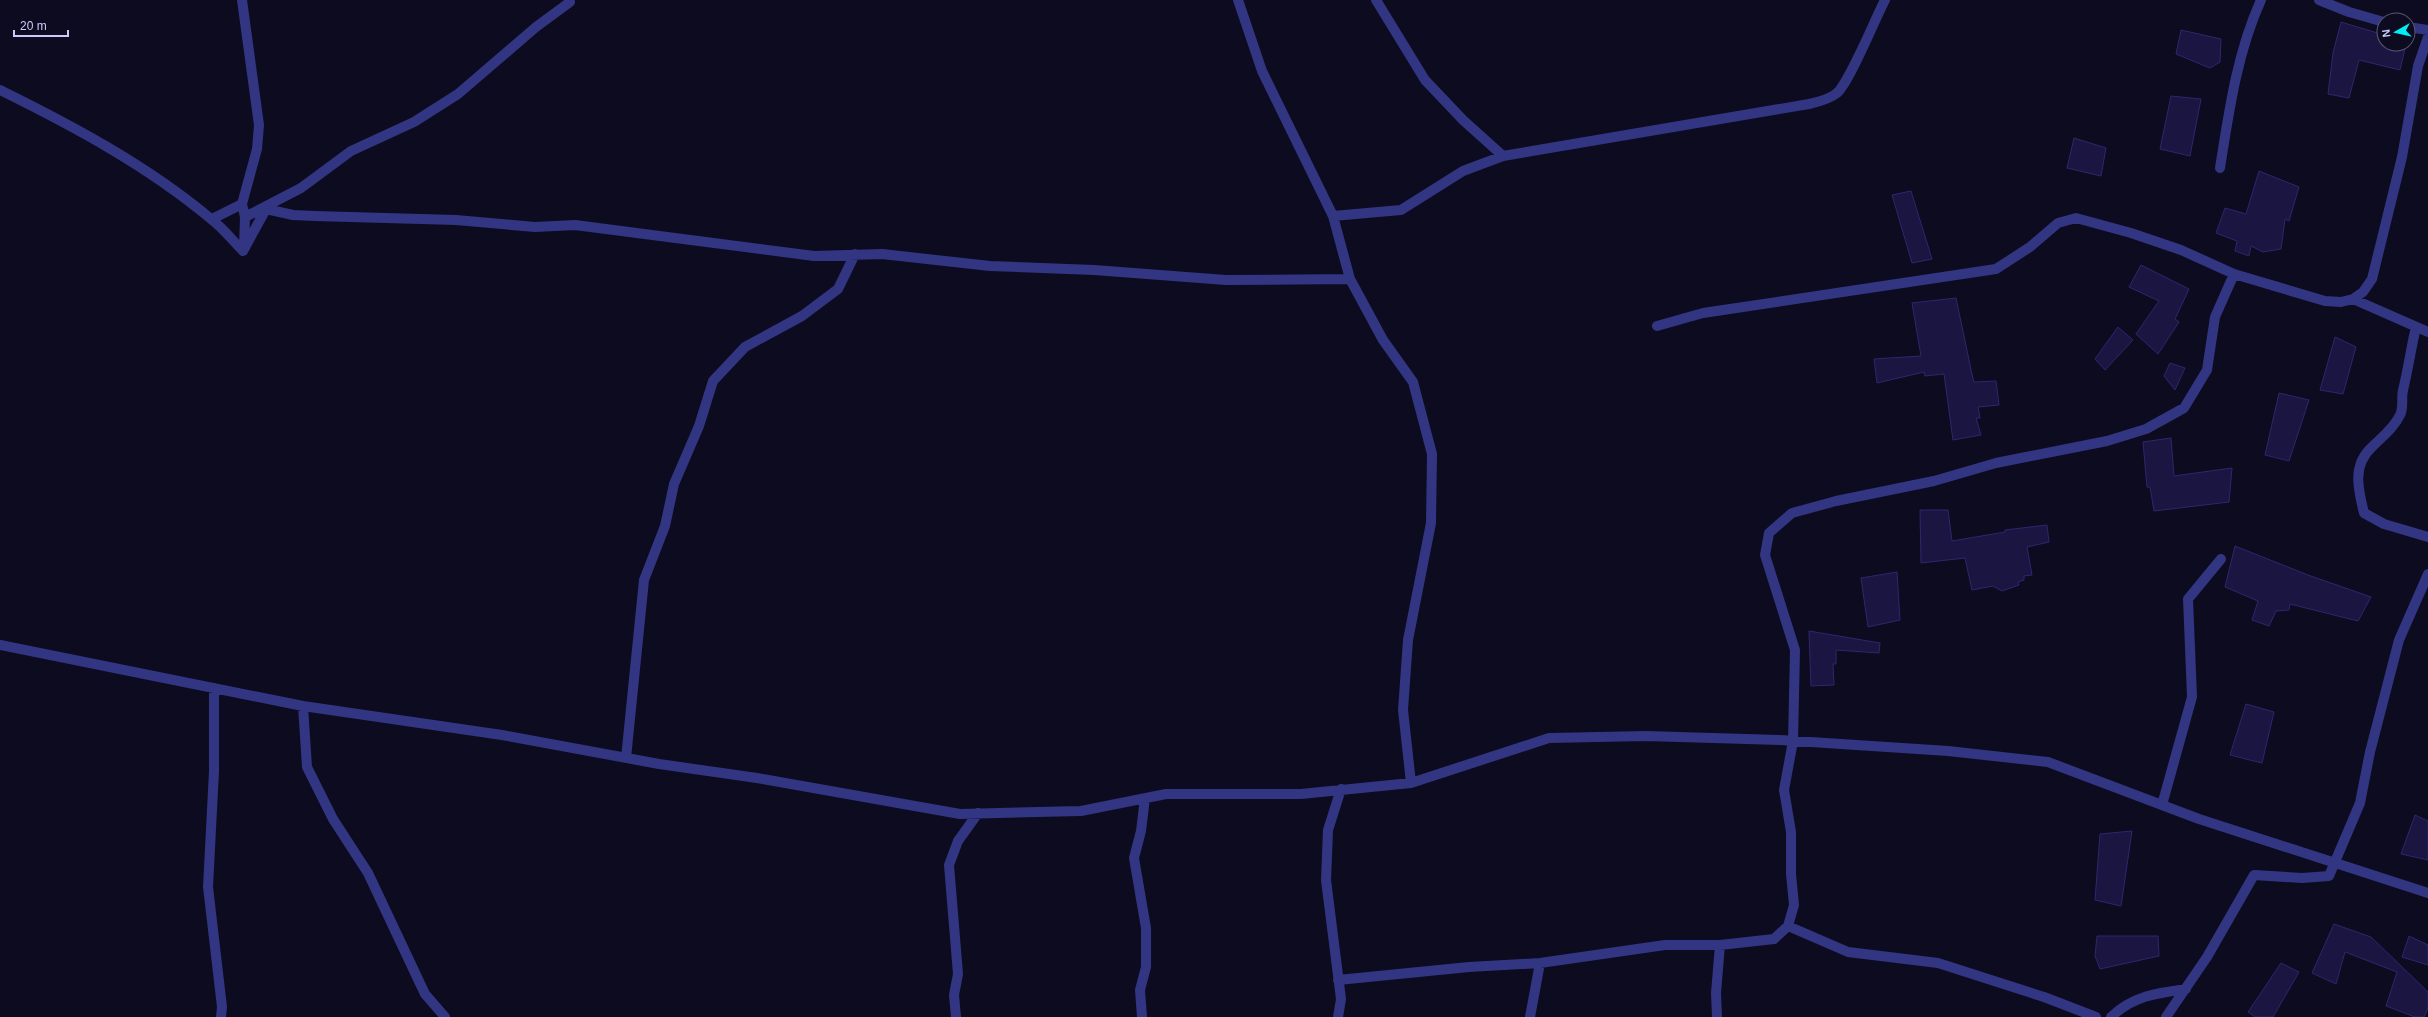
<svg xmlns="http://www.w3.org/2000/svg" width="2428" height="1017" viewBox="0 0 2428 1017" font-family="Arial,sans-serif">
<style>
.building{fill:#1b1541;stroke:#2f266f}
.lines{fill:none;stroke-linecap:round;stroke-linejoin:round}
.street{stroke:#323582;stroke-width:10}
</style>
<rect width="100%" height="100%" fill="#0d0b1f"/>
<path class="building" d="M 2341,22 L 2384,35 L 2384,44 L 2406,44 L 2400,70 L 2359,60 L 2349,98 L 2328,94 L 2333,53 Z
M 2181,30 L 2221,39 L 2220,62 L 2210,68 L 2176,54 Z
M 2171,96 L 2201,99 L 2190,156 L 2160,149 Z
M 2074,138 L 2106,148 L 2101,176 L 2067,168 Z
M 2259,171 L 2299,187 L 2289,221 L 2285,219 L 2281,249 L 2263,252 L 2251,246 L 2249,256 L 2235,251 L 2237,241 L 2216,233 L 2225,208 L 2246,214 Z
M 1911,191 L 1932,259 L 1912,263 L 1892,195 Z
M 2141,265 L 2189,289 L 2175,319 L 2179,322 L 2158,354 L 2136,334 L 2159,301 L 2129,287 Z
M 1956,298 L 1973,379 L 1974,382 L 1996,381 L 1999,405 L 1978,407 L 1980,418 L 1976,418 L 1981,435 L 1953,440 L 1944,374 L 1925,376 L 1924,372 L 1877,383 L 1874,359 L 1921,356 L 1912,303 Z
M 2118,327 L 2133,340 L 2105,370 L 2095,359 Z
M 2335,337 L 2356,347 L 2343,394 L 2320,390 Z
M 2170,363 L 2185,368 L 2175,390 L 2164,376 Z
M 2279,393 L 2309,400 L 2289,461 L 2265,455 Z
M 2171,438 L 2174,476 L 2232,468 L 2229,502 L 2154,511 L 2150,487 L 2147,487 L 2143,442 Z
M 1920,510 L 1948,510 L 1952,541 L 2005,532 L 2005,530 L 2047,525 L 2049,542 L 2027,547 L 2032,575 L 2024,576 L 2024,580 L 2018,582 L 2019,585 L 2002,591 L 1993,586 L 1972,590 L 1965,558 L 1921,563 Z
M 2235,546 L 2308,575 L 2371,597 L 2358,621 L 2290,604 L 2289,610 L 2276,611 L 2269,626 L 2252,620 L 2258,601 L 2225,587 Z
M 1897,572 L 1900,620 L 1868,627 L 1861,578 Z
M 1809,631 L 1880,643 L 1879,653 L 1836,650 L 1836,664 L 1833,664 L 1834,685 L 1811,686 Z
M 2246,704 L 2274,712 L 2262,763 L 2230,755 Z
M 2415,815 L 2428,821 L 2428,860 L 2401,854 Z
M 2132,831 L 2121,906 L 2095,900 L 2100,834 Z
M 2334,924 L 2371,937 L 2428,992 L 2428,1008 L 2424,1017 L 2415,1017 L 2386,1006 L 2397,972 L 2345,952 L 2336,984 L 2312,973 Z
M 2097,936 L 2158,936 L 2159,956 L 2100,969 L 2095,956 Z
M 2409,936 L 2428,945 L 2428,965 L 2402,957 Z
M 2281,963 L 2299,972 L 2273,1017 L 2255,1017 L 2248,1012 Z"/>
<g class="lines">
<path class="street" d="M 242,0 L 259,125 L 257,149 L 242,204 L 245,217 L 244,248
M 1238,0 L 1262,71 L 1333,216 L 1350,279 L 1383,340 L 1413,382 L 1432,454 L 1431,523 L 1408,640 L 1403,710 L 1411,783
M 1376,0 L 1425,80 L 1463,120 L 1503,156
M 2319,0 L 2349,12 L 2384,22
M 2408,27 L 2428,30
M 0,90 C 73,126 148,166 211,219 C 223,228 233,241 243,251
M 2220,168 C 2229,111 2237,53 2261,0
M 1333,216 L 1401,210 L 1463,171 L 1503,156 L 1809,104 C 1818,102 1830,99 1837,93 C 1850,81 1875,19 1885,0
M 245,217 L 301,188 L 351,151 L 414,122 L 458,94 L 536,27 L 570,2
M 212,219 L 242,204
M 243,251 L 266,209 L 293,215 L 315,216 L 456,220 L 535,227 L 575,225 L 814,256 L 882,254 L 990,266 L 1094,270 L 1226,280 L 1350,279
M 2353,299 L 2428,332
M 1657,326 L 1703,313 L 1996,269 L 2030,247 L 2058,223 L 2076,218 L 2131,233 L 2181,250 L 2234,274 L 2325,301 L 2341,302 L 2353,299 L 2363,292 L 2372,279 L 2402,157 L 2418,66 L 2428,37
M 2416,327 C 2411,348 2408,370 2403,390 C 2401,398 2404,408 2400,415 C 2394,428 2382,437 2372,447 C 2352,465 2358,489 2364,513 L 2384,524 L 2428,537
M 0,645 L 303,706 L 502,735 L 659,764 L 757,778 L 960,814 L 1081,811 L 1166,794 L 1301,794 L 1411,783 L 1549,738 L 1646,736 L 1780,740 L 1948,751 L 2048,762 L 2199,819 L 2428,893
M 214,688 L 214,771 L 208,887 L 222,1007 L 221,1017
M 303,706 L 307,767 L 333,819 L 368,873 L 425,994 L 445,1017
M 626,758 L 644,580 L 665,526 L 674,484 L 699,426 L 713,381 L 745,347 L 802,316 L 838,289 L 855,254
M 2162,805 L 2192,697 L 2188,599 L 2221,559
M 1788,926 L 1848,952 L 1938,963 L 2044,997 L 2096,1017
M 1338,980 L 1469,967 L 1540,963 L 1665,945 L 1720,945 L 1774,939 L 1788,926 L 1794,905 L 1791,874 L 1791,832 L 1784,790 L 1793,741 L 1795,650 L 1765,555 L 1769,533 L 1792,513 L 1836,501 L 1934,481 L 1996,463 L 2107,441 L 2146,429 L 2184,408 L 2207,370 L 2215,317 L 2234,274
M 956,1017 L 954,995 L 958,974 L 949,865 L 958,841 L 978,813
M 1142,1017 L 1140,990 L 1146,967 L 1146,928 L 1134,858 L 1141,831 L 1145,798
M 1338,1017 L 1341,999 L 1326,880 L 1328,830 L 1341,789
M 1530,1017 L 1540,963
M 1717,1017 L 1716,993 L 1720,945
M 2111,1017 C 2133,996 2157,993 2186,989
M 2166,1017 L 2207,957 L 2254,875 L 2302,878 L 2329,876 L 2360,803 L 2370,752 L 2399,640 L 2428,574"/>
</g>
<g transform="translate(2396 32) rotate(262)"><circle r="19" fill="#0d0b1f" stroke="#595779"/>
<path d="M0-3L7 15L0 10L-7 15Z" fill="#00edf4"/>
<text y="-6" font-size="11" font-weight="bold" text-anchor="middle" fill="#cbc9ff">N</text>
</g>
<path d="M14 30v6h54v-6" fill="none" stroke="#cbc9ff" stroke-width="2"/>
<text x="20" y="30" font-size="12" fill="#cbc9ff" stroke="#0d0b1f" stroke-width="3" paint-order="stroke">20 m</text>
</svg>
